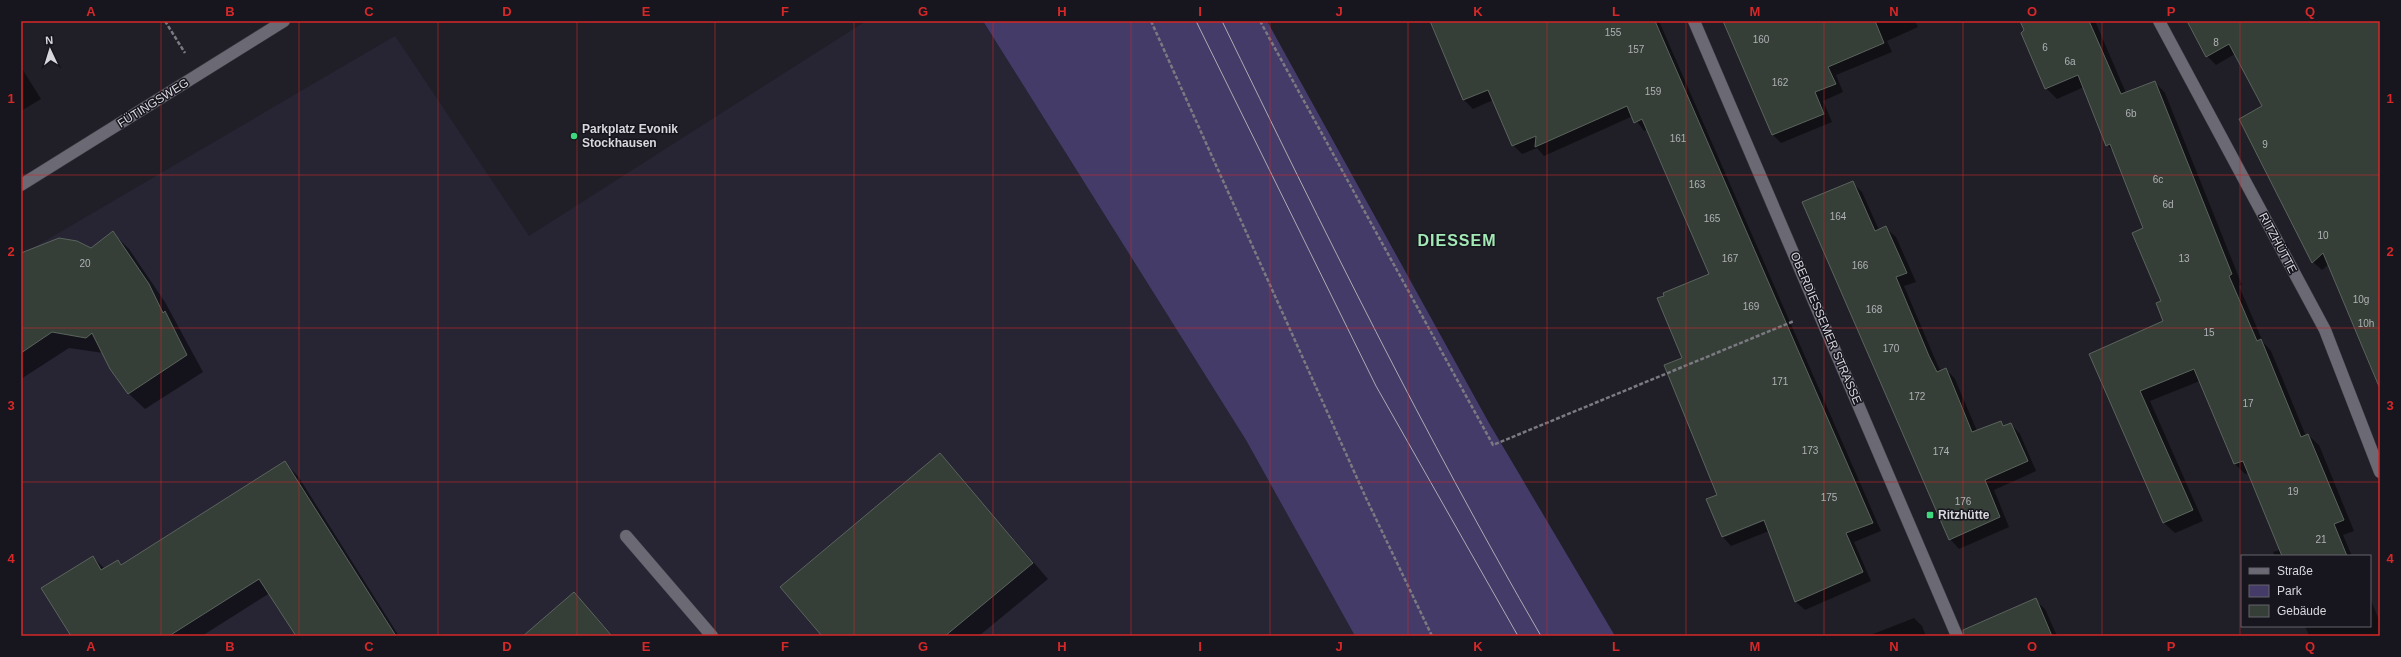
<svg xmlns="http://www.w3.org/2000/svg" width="2401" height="657" viewBox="0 0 2401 657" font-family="Helvetica,sans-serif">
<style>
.built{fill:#272534}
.green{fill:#443b69}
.shadow{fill:#0007;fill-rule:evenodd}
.building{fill:#353f38;stroke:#5a645c}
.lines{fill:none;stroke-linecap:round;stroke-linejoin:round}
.lane-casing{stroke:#3b3a42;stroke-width:13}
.street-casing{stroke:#3b3a42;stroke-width:13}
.path{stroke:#7b7a81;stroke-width:2.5;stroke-dasharray:4 2;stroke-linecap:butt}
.lane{stroke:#6a6974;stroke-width:12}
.street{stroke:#6a6974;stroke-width:12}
.tram{stroke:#acabb2;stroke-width:1}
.grid{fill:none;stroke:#d62828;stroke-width:1;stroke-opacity:0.55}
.poi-dot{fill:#3fd77d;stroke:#17151e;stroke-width:1.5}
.labels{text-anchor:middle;stroke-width:3;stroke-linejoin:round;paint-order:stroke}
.number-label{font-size:10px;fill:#afb1b4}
.street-label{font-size:12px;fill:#d8d7dd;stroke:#17151e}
.poi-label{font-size:12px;font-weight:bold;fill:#d8d7dd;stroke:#17151e;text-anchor:start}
.district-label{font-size:16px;font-weight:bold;letter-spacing:1px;fill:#a3e9b6;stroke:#17151e}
.neatline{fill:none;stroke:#d62828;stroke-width:1.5}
.grid-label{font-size:13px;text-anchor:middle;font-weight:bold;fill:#d62828}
</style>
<rect width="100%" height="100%" fill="#201f28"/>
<path class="built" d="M 866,21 L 983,21 L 1246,440 L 1355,636 L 21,636 L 21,255 L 395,36 L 529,236 Z"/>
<path class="green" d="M 983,21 L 1267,21 L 1489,423 L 1615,636 L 1355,636 L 1246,440 Z"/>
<path class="shadow" d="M 1431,21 L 1659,21 L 1881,531 L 1854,542 L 1871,581 L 1805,610 L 1796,602 L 1769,531 L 1731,546 L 1723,537 L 1718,496 L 1683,359 L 1711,275 L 1648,129 L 1644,131 L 1633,116 L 1544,156 L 1537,148 L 1522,154 L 1513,145 L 1493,100 L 1473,109 L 1464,100 ZM 1768,518 L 1769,519 L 1725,537 L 1725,535 Z
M 1724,21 L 1915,21 L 1918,27 L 1887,41 L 1892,52 L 1836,75 L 1843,92 L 1823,101 L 1832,122 L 1781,143 L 1773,135 Z
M 2021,21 L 2095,21 L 2126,93 L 2155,82 L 2165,93 L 2242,285 L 2239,286 L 2263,342 L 2271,351 L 2306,436 L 2308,435 L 2319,445 L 2354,531 L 2343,535 L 2352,556 L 2275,556 L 2273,552 L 2280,550 L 2249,473 L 2245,474 L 2235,464 L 2200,381 L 2150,401 L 2203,521 L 2175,533 L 2164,523 L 2090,354 L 2164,321 L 2162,302 L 2145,229 L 2114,152 L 2107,145 L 2084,87 L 2057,99 L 2046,88 Z
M 2188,21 L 2380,21 L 2380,391 L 2329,264 L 2322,270 L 2313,262 L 2240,119 L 2263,107 L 2235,54 L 2216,65 L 2207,56 Z
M 21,67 L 41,99 L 21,111 Z
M 1853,183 L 1862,192 L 1879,230 L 1886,228 L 1896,237 L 1916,282 L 1904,286 L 1938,366 L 1941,371 L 1946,369 L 1955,379 L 1977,431 L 2000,422 L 2005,427 L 2011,424 L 2020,434 L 2036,471 L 1994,490 L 2009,527 L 1959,549 L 1950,539 Z
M 113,233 L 129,249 L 165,302 L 203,372 L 145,409 L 128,393 L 103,353 L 69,348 L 21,379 L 21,259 L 91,249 Z
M 940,454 L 1048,579 L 979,636 L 823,636 Z
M 284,462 L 298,476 L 399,636 L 297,636 L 270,593 L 202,636 L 72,636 L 93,557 L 105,569 L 118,561 L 122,565 Z
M 574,594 L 613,636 L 524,636 Z
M 2370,598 L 2380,622 L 2380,636 L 2309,636 L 2305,626 L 2370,626 Z
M 2035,600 L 2045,609 L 2057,636 L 1992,636 Z
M 1914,618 L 1922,626 L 1926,636 L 1868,636 Z"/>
<path class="building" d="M 1430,21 L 1655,21 L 1873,523 L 1846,533 L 1863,572 L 1795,602 L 1764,520 L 1722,537 L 1706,499 L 1717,495 L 1664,365 L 1682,358 L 1657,298 L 1664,296 L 1663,293 L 1709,274 L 1642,119 L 1634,123 L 1627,106 L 1535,147 L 1536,136 L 1512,146 L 1488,90 L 1463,100 Z
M 1723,21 L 1875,21 L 1884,43 L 1828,67 L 1836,84 L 1815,92 L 1824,114 L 1772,135 Z
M 2020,21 L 2089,21 L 2121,94 L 2155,81 L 2232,274 L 2229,276 L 2257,341 L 2261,339 L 2301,437 L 2308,434 L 2344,520 L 2334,524 L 2347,556 L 2282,556 L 2243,461 L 2234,464 L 2194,369 L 2140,391 L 2193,510 L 2163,523 L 2089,354 L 2163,321 L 2156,303 L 2161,301 L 2132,233 L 2143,228 L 2110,144 L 2106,146 L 2078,75 L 2045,89 L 2021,33 L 2024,30 Z
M 2187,21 L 2380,21 L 2380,389 L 2323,253 L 2312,263 L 2239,119 L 2262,106 L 2229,44 L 2206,57 Z
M 1853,181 L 1875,231 L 1886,226 L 1907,273 L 1896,277 L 1929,356 L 1937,372 L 1946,368 L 1972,432 L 2001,421 L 2003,426 L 2011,423 L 2028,461 L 1985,480 L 2000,517 L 1949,540 L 1802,202 Z
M 113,231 L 149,284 L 163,313 L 165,311 L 187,355 L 128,394 L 110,369 L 92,333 L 86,338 L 52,332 L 21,353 L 21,253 L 59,238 L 77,241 L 91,248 Z
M 940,453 L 1033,563 L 945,636 L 822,636 L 780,587 Z
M 285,461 L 396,636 L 296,636 L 259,579 L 169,636 L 71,636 L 41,588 L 93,556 L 101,570 L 118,560 L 121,565 Z
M 574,592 L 612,636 L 523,636 Z
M 2036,598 L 2052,636 L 1964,636 L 1963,630 Z"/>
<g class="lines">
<g class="lane-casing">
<path id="lane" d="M 626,536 L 712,636"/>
</g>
<g class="street-casing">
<path id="street" d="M 1694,21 L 1957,636
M 2159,21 L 2325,330 L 2380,472
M 21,185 L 284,21"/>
</g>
<path class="path" d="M 165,21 L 185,53
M 1151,21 L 1366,498 L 1432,636
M 1260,21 L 1493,445 L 1794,321"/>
<use href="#lane" class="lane"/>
<use href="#street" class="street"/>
<path class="tram" d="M 1196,21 L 1376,386 L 1518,636
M 1222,21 C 1323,229 1425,436 1541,636"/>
</g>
<path class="grid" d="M 161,21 L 161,636M 299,21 L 299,636M 438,21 L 438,636M 577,21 L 577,636M 715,21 L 715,636M 854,21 L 854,636M 993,21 L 993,636M 1131,21 L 1131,636M 1270,21 L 1270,636M 1408,21 L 1408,636M 1547,21 L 1547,636M 1686,21 L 1686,636M 1824,21 L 1824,636M 1963,21 L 1963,636M 2102,21 L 2102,636M 2240,21 L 2240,636M 21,175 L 2380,175M 21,328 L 2380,328M 21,482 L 2380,482"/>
<g class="poi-dot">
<circle cx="574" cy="136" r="4"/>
<rect x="1926" y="511" width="8" height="8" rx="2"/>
</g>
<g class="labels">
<g class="number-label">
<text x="1613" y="36">155</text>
<text x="1761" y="43">160</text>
<text x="2216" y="46">8</text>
<text x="2045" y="51">6</text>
<text x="1636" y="53">157</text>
<text x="2070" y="65">6a</text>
<text x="1780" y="86">162</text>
<text x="1653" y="95">159</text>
<text x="2131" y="117">6b</text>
<text x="1678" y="142">161</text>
<text x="2265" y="148">9</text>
<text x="2158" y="183">6c</text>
<text x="1697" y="188">163</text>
<text x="2168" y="208">6d</text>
<text x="1838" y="220">164</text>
<text x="1712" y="222">165</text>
<text x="2323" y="239">10</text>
<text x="1730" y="262">167</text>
<text x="2184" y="262">13</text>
<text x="85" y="267">20</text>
<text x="1860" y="269">166</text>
<text x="2361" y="303">10g</text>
<text x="1751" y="310">169</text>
<text x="1874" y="313">168</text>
<text x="2366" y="327">10h</text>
<text x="2209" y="336">15</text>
<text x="1891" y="352">170</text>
<text x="1780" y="385">171</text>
<text x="1917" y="400">172</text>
<text x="2248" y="407">17</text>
<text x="1810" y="454">173</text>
<text x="1941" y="455">174</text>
<text x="2293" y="495">19</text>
<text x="1829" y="501">175</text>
<text x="1963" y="505">176</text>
<text x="2321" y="543">21</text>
</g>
<g class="street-label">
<text transform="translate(153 103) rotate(-32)" y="4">FÜTINGSWEG</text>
<text transform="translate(2278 243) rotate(62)" y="4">RITZHÜTTE</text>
<text transform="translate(1826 328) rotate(67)" y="4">OBERDIESSEMER STRASSE</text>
</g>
<g class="poi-label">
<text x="582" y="133">Parkplatz Evonik<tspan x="582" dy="14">Stockhausen</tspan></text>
<text x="1938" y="519">Ritzhütte</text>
</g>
<g class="district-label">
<text x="1457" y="246">DIESSEM</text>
</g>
</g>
<rect width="2401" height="657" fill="none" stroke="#17151e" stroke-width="44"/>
<rect x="2241" y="555" width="130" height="72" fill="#17151e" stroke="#64636a"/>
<rect x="2249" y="568" width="20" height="6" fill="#6a6974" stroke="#64636a"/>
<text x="2277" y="575" font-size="12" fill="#d8d7dd">Straße</text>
<rect x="2249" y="585" width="20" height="12" fill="#443b69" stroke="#64636a"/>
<text x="2277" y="595" font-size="12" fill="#d8d7dd">Park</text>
<rect x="2249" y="605" width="20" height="12" fill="#353f38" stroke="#64636a"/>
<text x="2277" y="615" font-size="12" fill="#d8d7dd">Gebäude</text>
<g transform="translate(50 50) rotate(356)" stroke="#17151e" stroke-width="3" paint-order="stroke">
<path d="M0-3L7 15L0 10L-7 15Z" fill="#d8d7dd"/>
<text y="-6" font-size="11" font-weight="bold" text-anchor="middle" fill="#d8d7dd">N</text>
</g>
<rect x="22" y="22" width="2357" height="613" class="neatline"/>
<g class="grid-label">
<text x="91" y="16">A</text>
<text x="230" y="16">B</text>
<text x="369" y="16">C</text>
<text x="507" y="16">D</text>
<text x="646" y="16">E</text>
<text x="785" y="16">F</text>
<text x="923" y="16">G</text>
<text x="1062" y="16">H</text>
<text x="1200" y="16">I</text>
<text x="1339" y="16">J</text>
<text x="1478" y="16">K</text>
<text x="1616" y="16">L</text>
<text x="1755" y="16">M</text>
<text x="1894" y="16">N</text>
<text x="2032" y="16">O</text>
<text x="2171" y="16">P</text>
<text x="2310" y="16">Q</text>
<text x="11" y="103">1</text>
<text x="2390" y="103">1</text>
<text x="11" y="256">2</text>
<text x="2390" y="256">2</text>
<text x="11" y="410">3</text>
<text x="2390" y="410">3</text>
<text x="11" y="563">4</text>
<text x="2390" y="563">4</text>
<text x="91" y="651">A</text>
<text x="230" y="651">B</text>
<text x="369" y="651">C</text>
<text x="507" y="651">D</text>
<text x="646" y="651">E</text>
<text x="785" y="651">F</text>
<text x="923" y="651">G</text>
<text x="1062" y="651">H</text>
<text x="1200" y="651">I</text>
<text x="1339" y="651">J</text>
<text x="1478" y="651">K</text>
<text x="1616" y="651">L</text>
<text x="1755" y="651">M</text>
<text x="1894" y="651">N</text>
<text x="2032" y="651">O</text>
<text x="2171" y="651">P</text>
<text x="2310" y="651">Q</text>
</g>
</svg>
